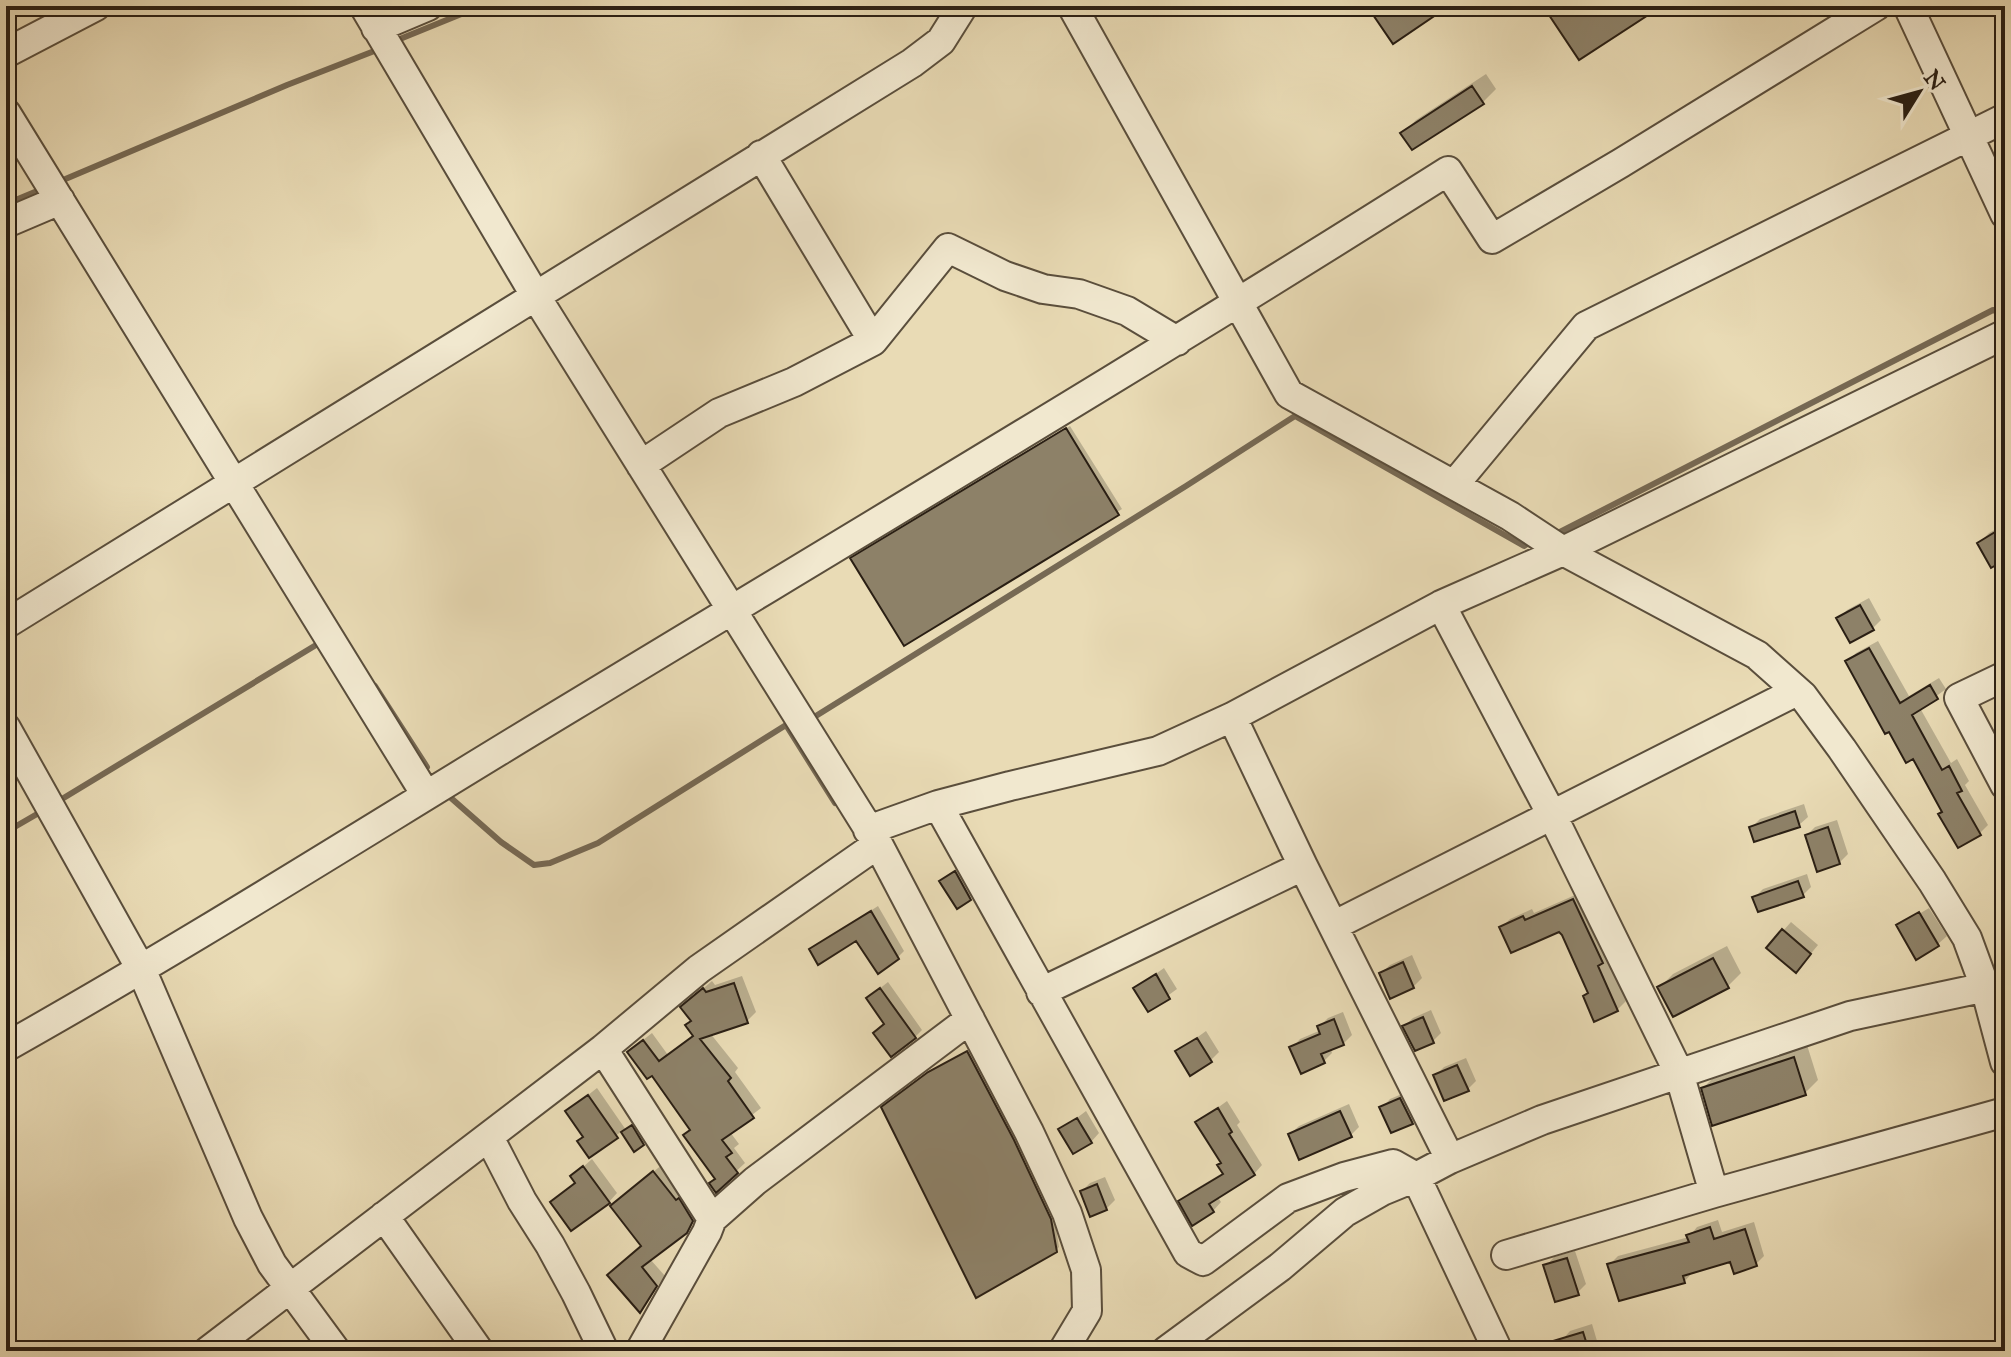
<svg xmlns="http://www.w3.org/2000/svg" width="2011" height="1357" viewBox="0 0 2011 1357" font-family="'IM FELL Great Primer',serif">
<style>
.shadow{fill:#0003}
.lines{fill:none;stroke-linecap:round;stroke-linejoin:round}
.stream{stroke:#766954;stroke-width:6}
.building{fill:#8d8168;stroke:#2a1f14;stroke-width:2}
.minor-casing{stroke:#5a4e3c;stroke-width:32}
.minor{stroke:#f1e8cf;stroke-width:28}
</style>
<rect width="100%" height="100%" fill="#e9dbb5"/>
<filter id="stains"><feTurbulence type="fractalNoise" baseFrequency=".0025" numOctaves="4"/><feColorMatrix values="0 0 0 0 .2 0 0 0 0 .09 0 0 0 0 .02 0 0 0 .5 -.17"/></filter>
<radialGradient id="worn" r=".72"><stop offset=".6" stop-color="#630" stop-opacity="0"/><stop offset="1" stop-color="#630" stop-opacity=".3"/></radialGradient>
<path class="shadow" d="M 1486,74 L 1496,89 L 1483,102 L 1403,133 L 1416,120 Z
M 1070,426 L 1122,509 L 905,643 L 856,555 Z
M 2005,524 L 2005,557 L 1979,543 L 1989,533 Z
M 1869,598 L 1881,620 L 1873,628 L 1838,619 L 1847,610 Z
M 1878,641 L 1909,696 L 1939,678 L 1946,689 L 1920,708 L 1951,763 L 1957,759 L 1969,781 L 1965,785 L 1988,825 L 1980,833 L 1959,846 L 1944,811 L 1914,757 L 1847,662 L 1856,653 Z
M 1804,804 L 1808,817 L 1799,825 L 1752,827 L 1760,819 Z
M 1837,820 L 1848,854 L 1839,863 L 1807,835 L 1815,827 Z
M 964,864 L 979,890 L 958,906 L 942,881 Z
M 1807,874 L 1811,887 L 1803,895 L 1755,897 L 1763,889 Z
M 1582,892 L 1611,953 L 1606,958 L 1626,1001 L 1617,1010 L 1589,992 L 1560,929 L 1502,927 L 1510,919 L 1532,909 L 1534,913 Z
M 1927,905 L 1947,936 L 1938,944 L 1917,957 L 1899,926 L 1906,919 L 1906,922 L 1929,908 Z
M 878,906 L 904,951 L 897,958 L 856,939 L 811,950 Z
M 1791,922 L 1818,945 L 1804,962 L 1783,931 Z
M 1727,946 L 1741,973 L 1728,986 L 1660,987 L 1673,974 Z
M 1412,955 L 1422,978 L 1413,987 L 1381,973 L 1390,965 Z
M 1164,968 L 1177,989 L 1148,1010 L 1136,988 Z
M 742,976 L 756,1012 L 747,1021 L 710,1033 L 738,1068 L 735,1072 L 761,1108 L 730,1132 L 739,1144 L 734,1148 L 745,1163 L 716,1190 L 717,1178 L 691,1129 L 638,1044 L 652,1033 L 668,1055 L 695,1035 L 691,999 L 712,981 L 715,985 Z
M 888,982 L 922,1030 L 915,1037 L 886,1023 L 868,998 Z
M 1431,1010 L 1441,1033 L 1433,1041 L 1404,1026 L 1413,1018 Z
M 1343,1012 L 1352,1035 L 1343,1044 L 1331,1049 L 1332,1053 L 1324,1061 L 1292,1048 L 1300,1039 L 1321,1030 L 1320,1026 L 1328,1018 Z
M 1206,1031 L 1219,1052 L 1211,1060 L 1177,1052 Z
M 1807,1045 L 1818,1080 L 1805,1093 L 1703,1088 L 1716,1075 Z
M 971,1049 L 1017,1136 L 1054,1215 L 1059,1247 L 1055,1251 L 887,1104 L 934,1069 Z
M 1466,1058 L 1476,1081 L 1468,1089 L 1435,1076 L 1444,1067 Z
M 597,1088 L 626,1130 L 641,1118 L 652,1135 L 643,1144 L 635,1149 L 622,1131 L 590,1155 L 585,1136 L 568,1111 Z
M 1409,1091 L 1420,1114 L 1412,1122 L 1392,1131 L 1382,1108 L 1390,1099 Z
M 1227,1101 L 1240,1122 L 1237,1125 L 1262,1165 L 1254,1174 L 1217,1196 L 1221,1202 L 1213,1211 L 1181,1201 L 1189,1193 L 1224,1172 L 1223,1162 L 1198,1122 Z
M 1349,1104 L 1359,1127 L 1351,1135 L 1290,1134 L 1299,1126 Z
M 1086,1111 L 1099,1133 L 1091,1142 L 1061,1130 Z
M 592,1159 L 617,1193 L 609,1202 L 552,1202 L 577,1182 L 573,1176 Z
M 663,1164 L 700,1211 L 686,1231 L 650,1259 L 665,1276 L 640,1310 L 643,1245 L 621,1198 Z
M 1105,1177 L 1115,1200 L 1106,1209 L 1082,1191 L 1090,1183 Z
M 1718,1220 L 1722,1232 L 1754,1222 L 1764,1256 L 1756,1264 L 1731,1259 L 1692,1273 L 1684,1282 L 1609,1265 L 1618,1256 L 1689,1237 L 1697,1227 Z
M 1575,1251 L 1586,1284 L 1577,1293 L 1546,1266 L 1554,1257 Z
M 1592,1324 L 1600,1351 L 1566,1351 L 1562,1340 L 1570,1331 Z"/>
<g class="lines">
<path class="stream" d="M 395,41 L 481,6
M 56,183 L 287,85 L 382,48
M 6,204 L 42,189
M 1556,534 L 1993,310 L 2000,312
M 375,686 L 427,767
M 811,719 L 1186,486 L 1295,416 L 1524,546 L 1530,542
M 451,798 L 501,842 L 534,865 L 550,863 L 598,843 L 786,725 L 835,803
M 57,802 L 321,642
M 6,832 L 44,810"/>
</g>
<path class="building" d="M 1367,6 L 1449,6 L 1393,44 Z
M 1543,6 L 1662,6 L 1579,60 Z
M 1472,86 L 1484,104 L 1412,150 L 1400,133 Z
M 1066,428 L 1119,515 L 904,646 L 850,558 Z
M 2005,526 L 2005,560 L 1991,568 L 1977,543 Z
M 1860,605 L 1874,630 L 1850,643 L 1836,618 Z
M 1869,648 L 1900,703 L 1930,685 L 1938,699 L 1912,715 L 1942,770 L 1949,766 L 1962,791 L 1957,793 L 1981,835 L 1958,848 L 1938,814 L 1942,812 L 1913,759 L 1906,763 L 1889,732 L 1885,734 L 1845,661 Z
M 1795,811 L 1800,827 L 1754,842 L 1749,827 Z
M 1828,827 L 1840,864 L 1817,872 L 1805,835 Z
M 955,871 L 971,900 L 957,909 L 939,881 Z
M 1798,881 L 1804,897 L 1758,912 L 1752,897 Z
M 1573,899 L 1603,963 L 1598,966 L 1618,1011 L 1594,1022 L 1583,996 L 1588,993 L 1562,935 L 1559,932 L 1511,953 L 1499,927 L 1523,916 L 1525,920 Z
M 871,911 L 899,959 L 878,974 L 856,941 L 818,965 L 809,949 Z
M 1919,912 L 1939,946 L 1916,960 L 1896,925 Z
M 1782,929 L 1811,954 L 1796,973 L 1766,948 Z
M 1713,958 L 1729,988 L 1673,1017 L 1657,987 Z
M 1403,962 L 1414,988 L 1390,999 L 1379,973 Z
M 1156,974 L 1170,999 L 1148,1012 L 1133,988 Z
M 734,983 L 748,1023 L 700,1039 L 731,1078 L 728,1081 L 754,1118 L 722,1140 L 732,1153 L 726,1157 L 738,1173 L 716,1193 L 709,1183 L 715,1179 L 683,1135 L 690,1130 L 652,1076 L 647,1079 L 627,1052 L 643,1040 L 659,1061 L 693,1036 L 685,1025 L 691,1021 L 680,1007 L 703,988 L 706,992 Z
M 880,988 L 916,1038 L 891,1057 L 873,1033 L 884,1024 L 866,998 Z
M 1423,1017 L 1434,1043 L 1415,1051 L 1402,1026 Z
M 1334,1019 L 1344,1045 L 1321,1054 L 1325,1063 L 1301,1074 L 1289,1047 L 1320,1034 L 1317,1026 Z
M 1197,1038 L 1212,1062 L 1190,1076 L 1175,1051 Z
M 967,1051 L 1014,1140 L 1051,1219 L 1057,1252 L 976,1298 L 881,1107 L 928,1072 Z
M 1794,1057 L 1806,1095 L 1712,1126 L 1701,1088 Z
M 1457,1065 L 1469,1091 L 1444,1101 L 1433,1075 Z
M 588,1095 L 618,1138 L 589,1158 L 577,1141 L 583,1137 L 565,1111 Z
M 1400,1098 L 1413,1124 L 1391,1133 L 1379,1107 Z
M 1218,1108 L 1232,1132 L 1229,1134 L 1255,1175 L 1209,1204 L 1214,1212 L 1192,1226 L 1178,1201 L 1223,1174 L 1217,1165 L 1221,1163 L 1195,1122 Z
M 1340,1111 L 1352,1137 L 1299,1160 L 1288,1134 Z
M 1077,1118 L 1092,1143 L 1073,1154 L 1058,1129 Z
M 632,1125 L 644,1145 L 634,1152 L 621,1132 Z
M 583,1166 L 610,1203 L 571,1231 L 550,1202 L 575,1183 L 570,1176 Z
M 653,1171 L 676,1200 L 679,1198 L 693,1221 L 687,1233 L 642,1267 L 657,1286 L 640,1313 L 607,1275 L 641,1246 L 610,1206 Z
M 1097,1184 L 1107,1210 L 1090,1217 L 1080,1191 Z
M 1710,1227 L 1714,1239 L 1745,1229 L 1757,1266 L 1734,1274 L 1730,1262 L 1683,1276 L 1685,1283 L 1619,1301 L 1607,1264 L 1689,1242 L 1686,1235 Z
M 1567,1258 L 1579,1295 L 1555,1302 L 1543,1265 Z
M 1583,1332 L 1589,1351 L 1533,1351 L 1533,1347 Z"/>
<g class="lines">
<g class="minor-casing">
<path id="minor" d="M 364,6 L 535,295 L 878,844 L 1029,1132 L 1067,1213 L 1086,1270 L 1087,1311 L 1063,1351
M 1072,6 L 1289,394 L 1510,516 L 1563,551 L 1757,655 L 1803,696 L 1842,749 L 1932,881 L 1967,938 L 1985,987 L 2005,1062
M 1908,6 L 2005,214
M 376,28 L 428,6
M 6,53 L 96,6
M 6,113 L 426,795
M 761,155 L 873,341
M 6,223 L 60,200
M 641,465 L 719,413 L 794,382 L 873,341 L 948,248 L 1005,276 L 1043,289 L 1079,294 L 1127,311 L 1177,341
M 1454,485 L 1586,326 L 2005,118
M 1441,605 L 1553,817 L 1679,1073 L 1714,1193
M 6,624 L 912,63 L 941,41 L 963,6
M 2005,676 L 1959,698 L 2005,785
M 1232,717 L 1303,866 L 1450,1159
M 6,728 L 142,971 L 248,1218 L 272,1264 L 336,1351
M 938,805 L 1188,1253 L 1203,1261 L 1288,1198 L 1344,1177 L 1393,1164 L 1416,1177 L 1498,1351
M 868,830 L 938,805 L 1010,786 L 1158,751 L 1232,717 L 1441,605 L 1563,551 L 2005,334
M 1335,925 L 1797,691
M 1041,992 L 1303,866
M 6,1047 C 198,939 384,820 573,706 C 865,529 1159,354 1448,171 L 1492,239 L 1621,163 L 1876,6
M 603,1049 L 712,1219
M 489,1137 L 522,1201 L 550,1245 L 576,1293 L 604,1351
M 384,1216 L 479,1351
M 1506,1255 L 1714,1193 L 2005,1112
M 208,1351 L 603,1049 L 699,969 L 878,844
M 640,1351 L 707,1232 L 712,1219 L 755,1181 L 970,1019
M 1166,1351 L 1280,1267 L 1345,1212 L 1382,1191 L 1416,1177 L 1450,1159 L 1542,1120 L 1850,1016 L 2005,983"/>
</g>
<use href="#minor" class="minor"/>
</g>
<rect width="2011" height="1357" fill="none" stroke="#e9dbb5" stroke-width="32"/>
<rect x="8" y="8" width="1995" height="1341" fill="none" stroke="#2a1f14" stroke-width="4"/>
<rect x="16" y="16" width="1979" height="1325" fill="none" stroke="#2a1f14" stroke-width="2"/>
<g transform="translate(1919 92) rotate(53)" stroke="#f1e8cf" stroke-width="6" paint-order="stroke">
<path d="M0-6L14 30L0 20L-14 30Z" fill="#2a1f14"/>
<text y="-12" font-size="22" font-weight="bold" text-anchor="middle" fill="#2a1f14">N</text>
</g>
<rect width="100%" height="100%" filter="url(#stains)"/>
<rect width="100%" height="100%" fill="url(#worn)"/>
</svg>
